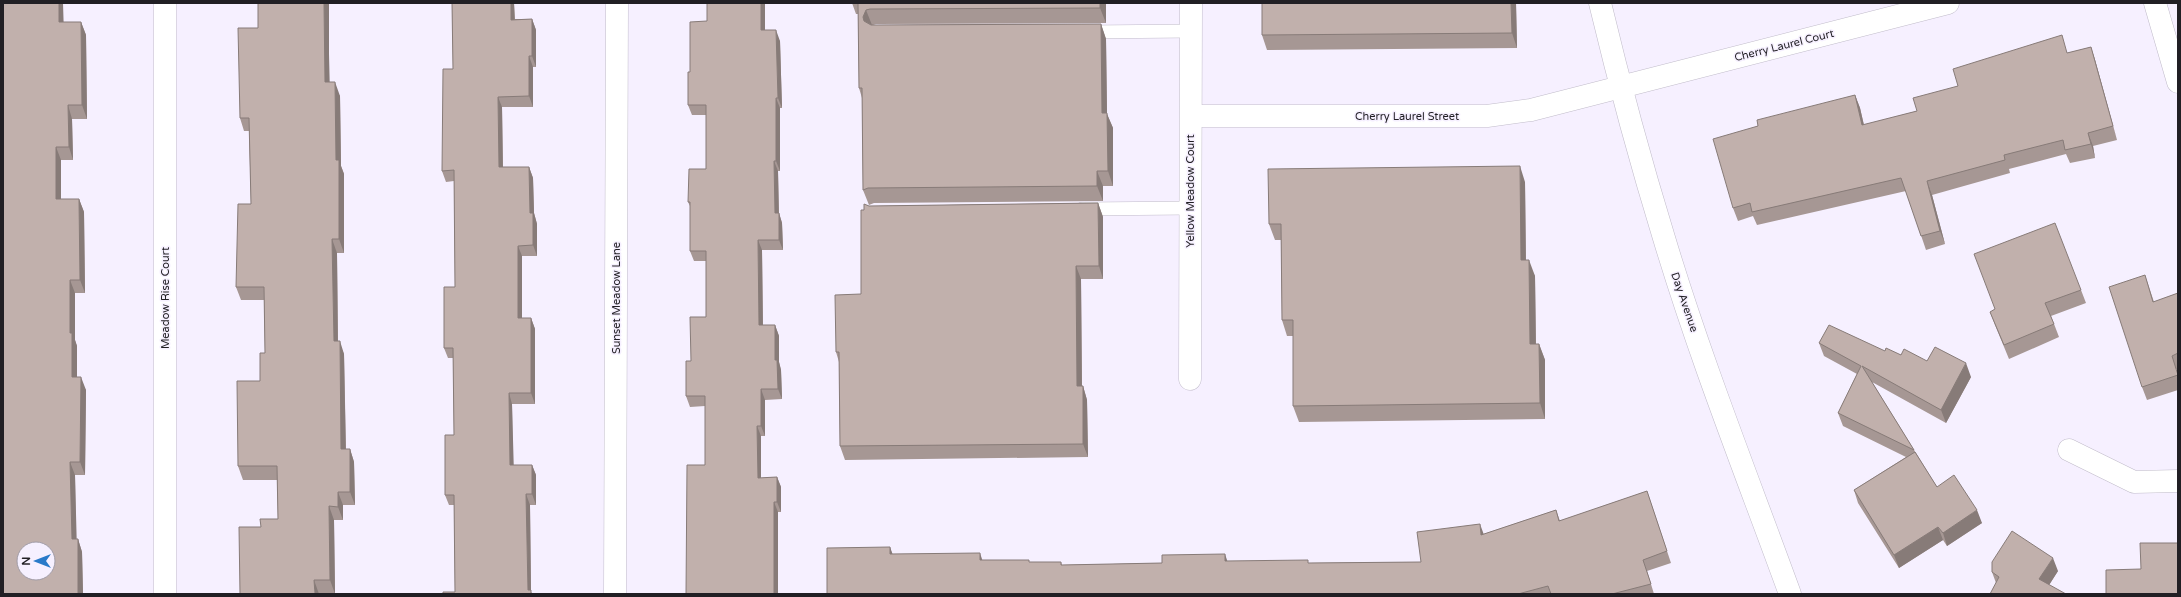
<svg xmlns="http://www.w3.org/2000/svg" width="2181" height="597" viewBox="0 0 2181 597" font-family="'Varela Round',sans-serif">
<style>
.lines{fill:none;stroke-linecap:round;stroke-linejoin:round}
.lane-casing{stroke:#c1bcca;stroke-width:14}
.street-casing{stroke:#c1bcca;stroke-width:23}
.secondary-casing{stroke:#c1bcca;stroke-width:23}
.lane{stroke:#fff;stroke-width:13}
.street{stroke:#fff;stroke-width:22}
.secondary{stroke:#fff;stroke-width:22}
.wall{fill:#a69794}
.shaded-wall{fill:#877b78}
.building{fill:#c1b0ac;stroke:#877b78;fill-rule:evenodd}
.labels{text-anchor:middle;stroke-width:3;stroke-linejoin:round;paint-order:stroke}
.street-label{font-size:11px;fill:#211f24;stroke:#f6f0ff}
</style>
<rect width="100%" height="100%" fill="#f6f0ff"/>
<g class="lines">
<g class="lane-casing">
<path id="lane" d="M 1087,32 L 1191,31
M 1082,209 L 1190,208"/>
</g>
<g class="street-casing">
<path id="street" d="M 2155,3 L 2178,82
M 1191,116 L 1487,116 L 1531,110 L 1948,3
M 1190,379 L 1191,3
M 2069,450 L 2134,482 L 2178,481
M 165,594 L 165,3
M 615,594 L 617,3"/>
</g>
<g class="secondary-casing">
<path id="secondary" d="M 1600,3 C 1619,82 1640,160 1664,238 C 1700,358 1747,476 1790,594"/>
</g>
<use href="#lane" class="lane"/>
<use href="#street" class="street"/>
<use href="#secondary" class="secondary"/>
</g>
<path class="wall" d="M 329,3 L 329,82 L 340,96 L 341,166 L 344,174 L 344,253 L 337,253 L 338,341 L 344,354 L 346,449 L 350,449 L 354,462 L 355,505 L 343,505 L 343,520 L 334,520 L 335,594 L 319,594 L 261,527 L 278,519 L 277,480 L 243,480 L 238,466 L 260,381 L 265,353 L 264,300 L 241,300 L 236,287 L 251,204 L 249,131 L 244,131 L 240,118 L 258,28 Z
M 452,3 L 514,3 L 515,19 L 532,19 L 536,30 L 536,67 L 533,67 L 533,107 L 502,107 L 503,167 L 529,167 L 533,178 L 534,213 L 537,224 L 537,256 L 522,256 L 522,318 L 531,318 L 535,329 L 535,404 L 512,404 L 513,465 L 532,465 L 536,475 L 536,505 L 530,505 L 531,592 L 532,594 L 443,594 L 455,592 L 454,505 L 449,505 L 445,495 L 454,435 L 453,358 L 448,358 L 444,348 L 455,287 L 454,181 L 446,182 L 442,171 L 453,69 Z
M 852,3 L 1106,3 L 1106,23 L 876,24 L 873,25 L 1101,24 L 1106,39 L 1107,114 L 1113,128 L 1113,186 L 1103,186 L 1103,201 L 874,203 L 869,205 L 863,190 L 862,98 L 859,88 L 858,14 L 856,14 Z
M 1516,3 L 1517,48 L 1267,50 L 1262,35 Z
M 63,22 L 81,22 L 86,35 L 87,119 L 72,119 L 73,160 L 61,160 L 61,199 L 79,199 L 84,212 L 85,293 L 75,293 L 75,340 L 77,346 L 77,377 L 86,390 L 85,475 L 75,475 L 76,539 L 78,539 L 82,552 L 83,594 L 3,594 Z
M 765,30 L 780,41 L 782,108 L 780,108 L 780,171 L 778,171 L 779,213 L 782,223 L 783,250 L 762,250 L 763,325 L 775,325 L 779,336 L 779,362 L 781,370 L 782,399 L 765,400 L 765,436 L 761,436 L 761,478 L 777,477 L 781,487 L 781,512 L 778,512 L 778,594 L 705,465 L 705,406 L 690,407 L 686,396 L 691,361 L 706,317 L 706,261 L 694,261 L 690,251 L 690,206 L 688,202 L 706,169 L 706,115 L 692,115 L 688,105 L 690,72 Z
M 2091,47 L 2095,60 L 2117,140 L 2093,146 L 2095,158 L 2070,163 L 2066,154 L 2009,169 L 2010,173 L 1932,195 L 1945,244 L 1926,250 L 1906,191 L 1757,225 L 1753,216 L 1738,221 L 1733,208 L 1758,126 L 1855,95 L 1860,108 L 1864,125 L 1917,111 L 1958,86 L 2068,53 Z
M 1525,182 L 1526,260 L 1535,276 L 1536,344 L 1539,344 L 1545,360 L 1545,419 L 1299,422 L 1293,406 L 1293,336 L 1287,336 L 1282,320 L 1281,240 L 1275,240 L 1269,224 Z
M 1098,203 L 1103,217 L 1103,279 L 1081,279 L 1082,386 L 1083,386 L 1087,400 L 1088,457 L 845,460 L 840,446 L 839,362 L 836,352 L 861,294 L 864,210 L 869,206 Z
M 2145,275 L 2154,302 L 2178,293 L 2178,369 L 2176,369 L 2178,374 L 2178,390 L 2147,400 L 2142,387 Z
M 2081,290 L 2086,303 L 2051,316 L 2059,337 L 2009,359 L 1995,325 L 1990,312 Z
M 1819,343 L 1885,351 L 1927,361 L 1971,377 L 1946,423 L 1872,382 L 1937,487 L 1982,523 L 1947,546 L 1943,540 L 1899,568 L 1858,503 L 1854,490 L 1906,457 L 1843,426 L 1838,413 L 1857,374 L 1824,356 Z
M 1647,491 L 1671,563 L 1647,571 L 1654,594 L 827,594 L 890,547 L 892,554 L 982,560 L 1030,562 L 1061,562 L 1062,565 L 1162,563 L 1227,561 L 1309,563 L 1421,562 L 1484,534 L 1556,510 L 1560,521 Z
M 2058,571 L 2049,585 L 1996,583 L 1992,572 Z"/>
<path class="shaded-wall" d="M 59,3 L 63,3 L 64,35 L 59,22 Z
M 324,3 L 329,3 L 329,54 L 330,96 L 325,82 Z
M 511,3 L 514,3 L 515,30 L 511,20 Z
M 761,3 L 765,3 L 765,41 L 761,30 Z
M 1100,3 L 1106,3 L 1106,23 L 1100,8 Z
M 1511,3 L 1516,3 L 1517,48 L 1512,33 Z
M 866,10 L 872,25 L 864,21 L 863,17 Z
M 532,19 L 536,30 L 536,67 L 532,56 Z
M 81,22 L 86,35 L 87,119 L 82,105 Z
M 1101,24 L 1106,39 L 1107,114 L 1113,128 L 1113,186 L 1108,171 L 1102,113 Z
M 776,30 L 780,41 L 782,108 L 778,98 Z
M 2091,47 L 2095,60 L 2117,140 L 2113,126 Z
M 529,56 L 533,67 L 533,107 L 529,96 Z
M 335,82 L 340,96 L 341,166 L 344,174 L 344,253 L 339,239 L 336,160 Z
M 1855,95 L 1860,108 L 1867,139 L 1862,125 Z
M 498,97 L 502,107 L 503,178 L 499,167 Z
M 776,98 L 780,108 L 780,171 L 776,161 Z
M 68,105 L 72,119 L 73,160 L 69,147 Z
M 2088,133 L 2093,146 L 2095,158 L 2091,144 Z
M 56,147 L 61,160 L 61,212 L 56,199 Z
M 774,161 L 778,171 L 779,223 L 775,213 Z
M 1520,166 L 1525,182 L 1526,276 L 1521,260 Z
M 529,167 L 533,178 L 534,213 L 537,224 L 537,256 L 533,245 L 530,213 Z
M 1097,171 L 1103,186 L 1103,201 L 1097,186 Z
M 1927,181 L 1932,195 L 1945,244 L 1940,231 Z
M 79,199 L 84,212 L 85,293 L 80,280 Z
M 1098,203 L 1103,217 L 1103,279 L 1099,266 Z
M 779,213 L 782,223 L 783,250 L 779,240 Z
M 332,239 L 337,253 L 338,354 L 334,341 Z
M 758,240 L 762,250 L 763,336 L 759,325 Z
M 518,246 L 522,256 L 522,329 L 518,318 Z
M 1529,260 L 1535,276 L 1536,360 L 1530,344 Z
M 1076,266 L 1081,279 L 1082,400 L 1077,386 Z
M 70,280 L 75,293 L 75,340 L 77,346 L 77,390 L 72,377 L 70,333 Z
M 531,318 L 535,329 L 535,404 L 531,393 Z
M 775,325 L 779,336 L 779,362 L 781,370 L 782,399 L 778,389 L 775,360 Z
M 340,341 L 344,354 L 346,462 L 341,449 Z
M 1539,344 L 1545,360 L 1545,419 L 1540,403 Z
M 1966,363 L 1971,377 L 1946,423 L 1941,410 Z
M 81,377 L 86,390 L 85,475 L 80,462 Z
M 1083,386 L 1087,400 L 1088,457 L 1083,444 Z
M 761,389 L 765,400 L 765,436 L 761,426 Z
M 509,393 L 512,404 L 514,475 L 510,465 Z
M 757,426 L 761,436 L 761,488 L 758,478 Z
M 350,449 L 354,462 L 355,505 L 350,492 Z
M 70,462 L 75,475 L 77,552 L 72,539 Z
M 532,465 L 536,475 L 536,505 L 532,494 Z
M 777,477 L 781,487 L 781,512 L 777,502 Z
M 338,492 L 343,505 L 343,520 L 338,507 Z
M 526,494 L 530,505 L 531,592 L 532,594 L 529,594 L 528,590 Z
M 774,502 L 778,512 L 778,594 L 774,594 Z
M 329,506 L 334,520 L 335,594 L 330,580 Z
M 1977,510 L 1982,523 L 1947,546 L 1943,533 Z
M 1480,524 L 1484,535 L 1481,535 Z
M 1938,527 L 1943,540 L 1899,568 L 1894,555 Z
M 78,539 L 82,552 L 83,594 L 78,594 Z
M 890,547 L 894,558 L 890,554 Z
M 980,553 L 984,565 L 980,560 Z
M 1225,554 L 1229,566 L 1225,561 Z
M 2053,558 L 2058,571 L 2044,593 L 2039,579 Z
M 314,580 L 319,594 L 315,594 Z"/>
<path class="building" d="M 3,3 L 59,3 L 59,22 L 81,22 L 82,105 L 68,105 L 69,147 L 56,147 L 56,199 L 79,199 L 80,280 L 70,280 L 70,333 L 72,333 L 72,377 L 81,377 L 80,462 L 70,462 L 72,539 L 78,539 L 78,594 L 3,594 ZM 24,549 L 48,549 L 48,573 L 24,573 Z
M 258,3 L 324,3 L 325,82 L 335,82 L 336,160 L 339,160 L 339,239 L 332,239 L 334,341 L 340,341 L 341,449 L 350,449 L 350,492 L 338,492 L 338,507 L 329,506 L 330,580 L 314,580 L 315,594 L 240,594 L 239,527 L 261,527 L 260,519 L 278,519 L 277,466 L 238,466 L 237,381 L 260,381 L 260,353 L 265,353 L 264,287 L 236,287 L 238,204 L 251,204 L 249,118 L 240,118 L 238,28 L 258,28 Z
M 452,3 L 511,3 L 511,20 L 532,19 L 532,56 L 529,56 L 529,96 L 498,97 L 499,167 L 529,167 L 530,213 L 533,213 L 533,245 L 518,246 L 518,318 L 531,318 L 531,393 L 509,393 L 510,465 L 532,465 L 532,494 L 526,494 L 528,590 L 531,590 L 531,594 L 443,594 L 443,592 L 455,592 L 454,495 L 445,495 L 445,435 L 454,435 L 453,348 L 444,348 L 444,287 L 455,287 L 454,170 L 442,171 L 443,69 L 453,69 Z
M 707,3 L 761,3 L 761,30 L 776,30 L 778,98 L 776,98 L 776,161 L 774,161 L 775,213 L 779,213 L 779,240 L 758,240 L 759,325 L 775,325 L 775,360 L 777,360 L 778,389 L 761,389 L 761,426 L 757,426 L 758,478 L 777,477 L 777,502 L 774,502 L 774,594 L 686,594 L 687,465 L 705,465 L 705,396 L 686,396 L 686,361 L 691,361 L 690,317 L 706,317 L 706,251 L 690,251 L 690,202 L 688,202 L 689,169 L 706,169 L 706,105 L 688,105 L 688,72 L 690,72 L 690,22 L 707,21 Z
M 858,3 L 1100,3 L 1100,8 L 870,9 L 866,10 L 863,17 L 864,21 L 871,25 L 1101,24 L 1102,113 L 1107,113 L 1108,171 L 1097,171 L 1097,186 L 868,188 L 863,190 L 862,88 L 859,88 Z
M 1262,3 L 1511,3 L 1512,33 L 1262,35 Z
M 2062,35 L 2067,53 L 2091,47 L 2113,126 L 2088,133 L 2091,144 L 2065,150 L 2063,140 L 2004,155 L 2005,160 L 1927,181 L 1940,231 L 1921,236 L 1901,178 L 1752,212 L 1750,203 L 1733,208 L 1713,139 L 1758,126 L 1757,120 L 1855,95 L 1862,125 L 1917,111 L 1913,98 L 1958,86 L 1953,69 Z
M 1520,166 L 1521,260 L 1529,260 L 1530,344 L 1539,344 L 1540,403 L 1293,406 L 1293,320 L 1282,320 L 1281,224 L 1269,224 L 1268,169 Z
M 1098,203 L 1099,266 L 1076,266 L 1077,386 L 1083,386 L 1083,444 L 840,446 L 839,352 L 836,352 L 835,295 L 861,294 L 861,210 L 864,210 L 864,204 L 869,206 Z
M 2055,223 L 2081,290 L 2045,303 L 2054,324 L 2004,345 L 1990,312 L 1995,309 L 1974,254 Z
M 2145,275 L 2153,302 L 2178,293 L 2178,353 L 2172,356 L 2178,375 L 2142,387 L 2109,287 Z
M 1829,325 L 1885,351 L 1886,348 L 1901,355 L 1904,349 L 1927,361 L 1935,347 L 1966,363 L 1941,410 L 1862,366 L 1914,450 L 1838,413 L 1861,366 L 1819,343 Z
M 1915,452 L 1937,487 L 1954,475 L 1977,510 L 1943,533 L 1938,527 L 1894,555 L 1854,490 Z
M 1647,491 L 1667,551 L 1643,560 L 1651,584 L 1612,594 L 1551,594 L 1548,586 L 1518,594 L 827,594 L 827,548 L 890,547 L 890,554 L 980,553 L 980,560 L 1029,560 L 1029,562 L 1061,562 L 1061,565 L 1162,563 L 1162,555 L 1225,554 L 1225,561 L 1308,560 L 1308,563 L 1421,562 L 1417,532 L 1480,524 L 1481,535 L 1556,510 L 1559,521 Z
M 2012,531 L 2053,558 L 2039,579 L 2066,594 L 1990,594 L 1999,577 L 1992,572 L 1992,562 Z
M 2140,543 L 2178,543 L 2178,594 L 2106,594 L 2106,570 L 2141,569 Z"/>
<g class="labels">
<g class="street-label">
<text transform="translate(1784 45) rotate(-14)" y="4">Cherry Laurel Court</text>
<text x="1407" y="120">Cherry Laurel Street</text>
<text transform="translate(1190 191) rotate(-90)" y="4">Yellow Meadow Court</text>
<text transform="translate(165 298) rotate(-90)" y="4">Meadow Rise Court</text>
<text transform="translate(616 298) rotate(-90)" y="4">Sunset Meadow Lane</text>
<text transform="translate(1685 302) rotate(71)" y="4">Day Avenue</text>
</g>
</g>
<rect width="2181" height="597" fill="none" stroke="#211f24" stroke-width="8"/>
<g transform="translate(36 561) rotate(270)"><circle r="19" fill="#f6f0ff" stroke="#a19ca7"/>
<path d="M0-3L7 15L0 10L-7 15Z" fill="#297ac9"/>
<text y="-6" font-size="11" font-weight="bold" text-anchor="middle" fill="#211f24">N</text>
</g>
</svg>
